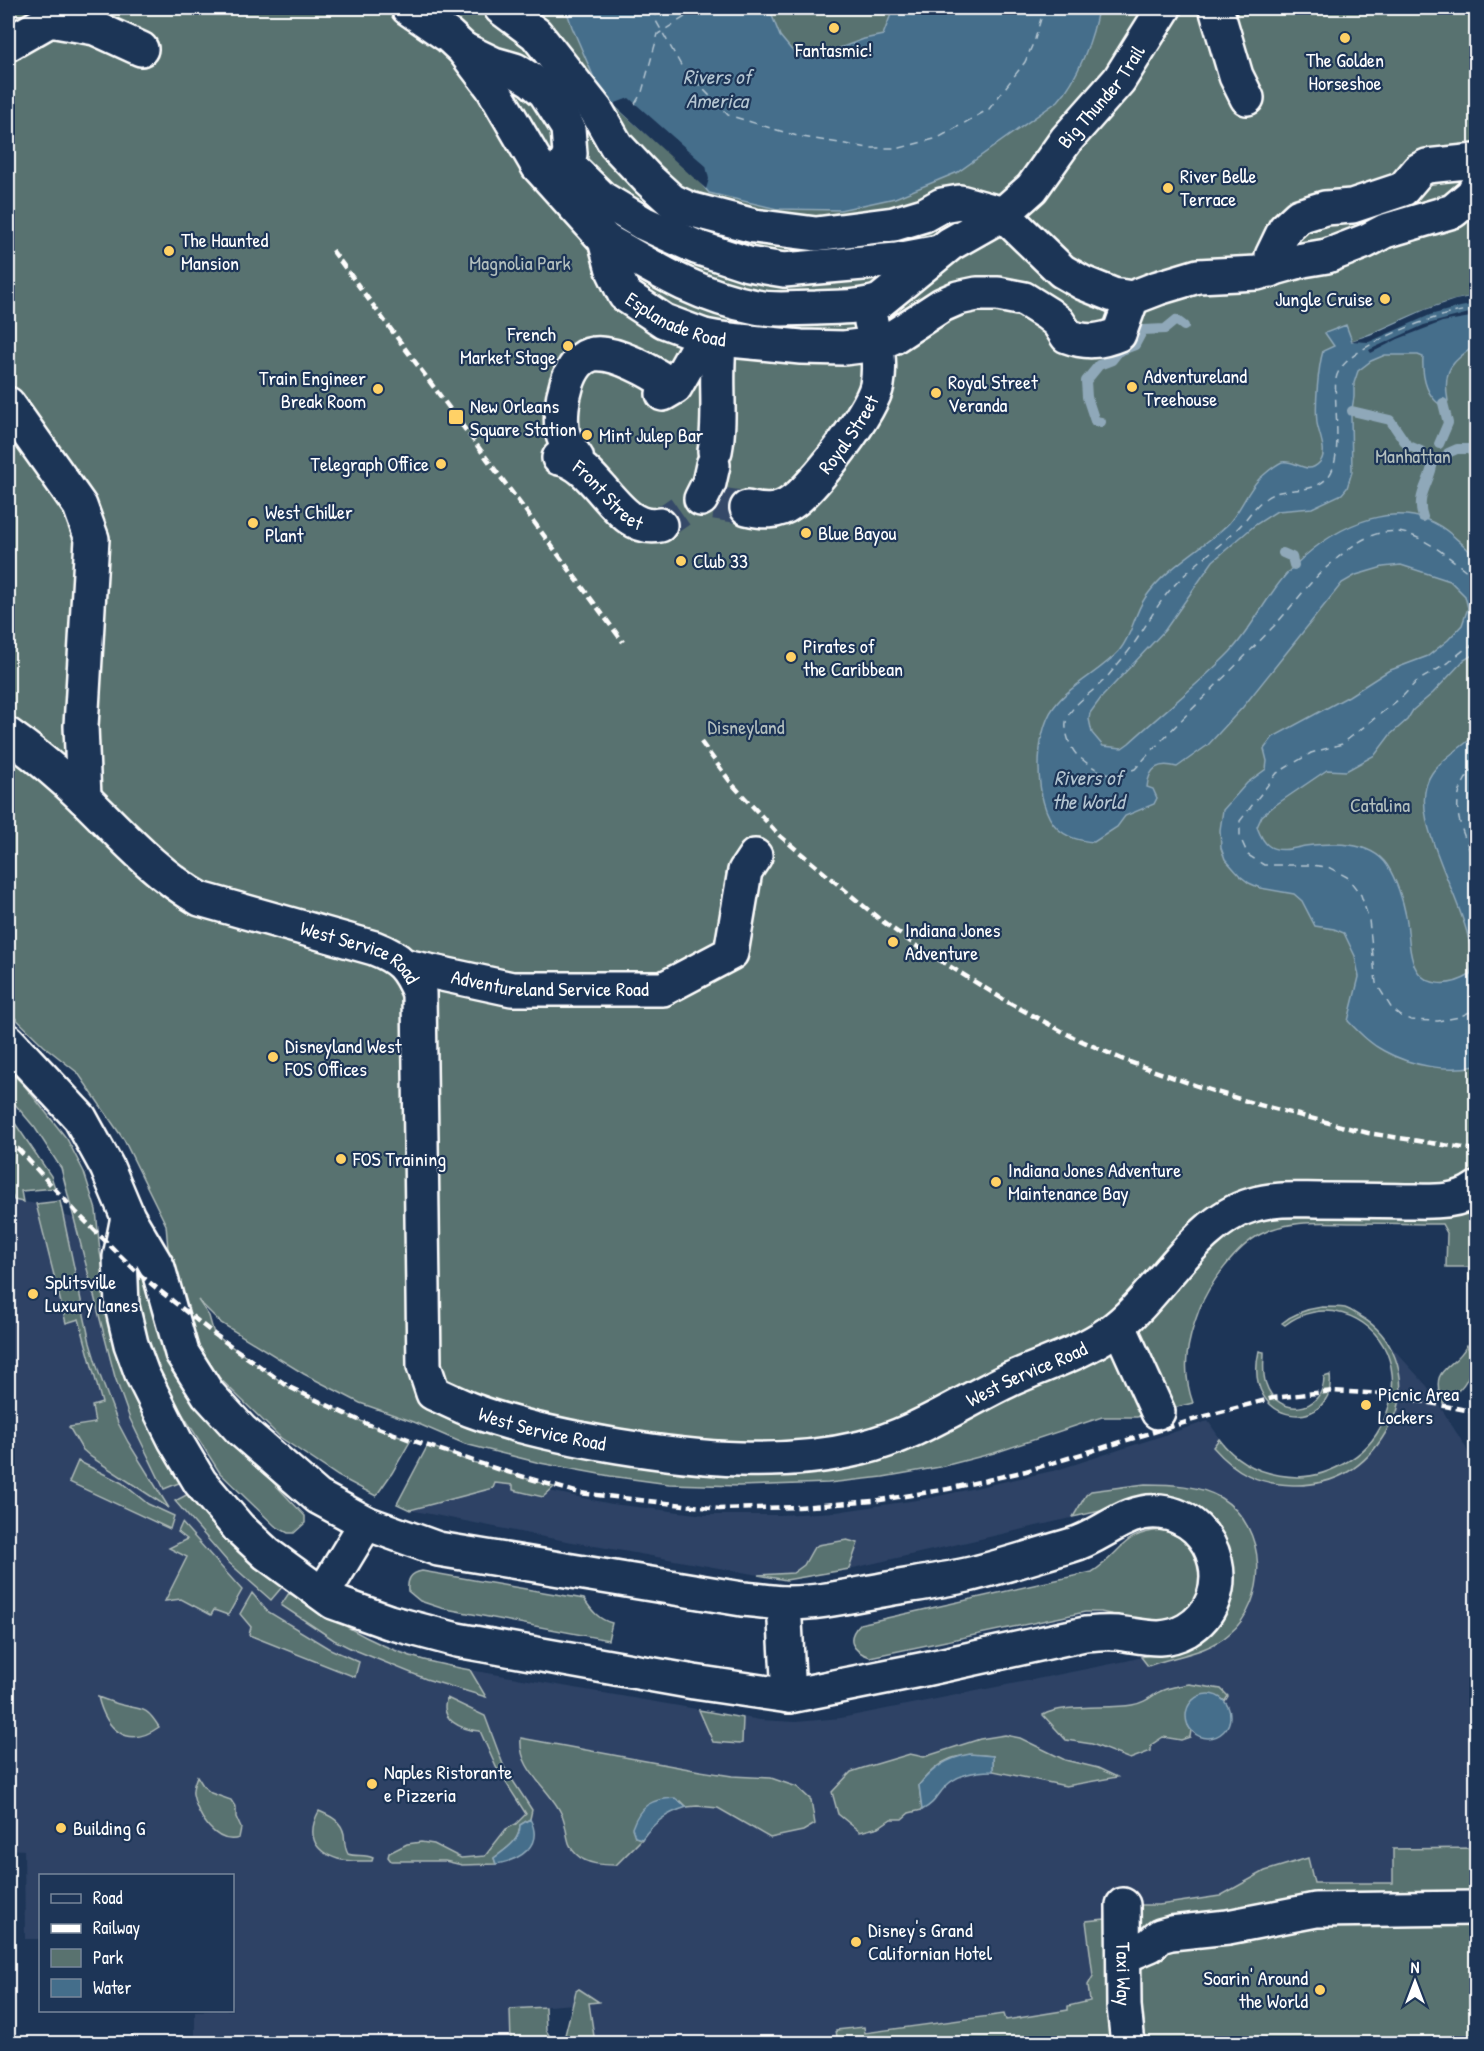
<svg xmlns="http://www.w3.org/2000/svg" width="1484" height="2051" viewBox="0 0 1484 2051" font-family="'Patrick Hand',sans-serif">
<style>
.built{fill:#2d4265}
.green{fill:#59726f;stroke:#acb8b7;stroke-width:1.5}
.water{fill:#446e8b;stroke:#8fa8b9;stroke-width:1.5}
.pier{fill:#1d3557}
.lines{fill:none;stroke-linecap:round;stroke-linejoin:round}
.stream{stroke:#8fa8b9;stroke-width:10}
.ferry{stroke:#b4c5d1;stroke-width:1.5;stroke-dasharray:8 6;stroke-linecap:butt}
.minor-tunnel{stroke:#344968;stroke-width:33;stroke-dasharray:33 16;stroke-linecap:butt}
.minor-casing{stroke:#fff;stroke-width:38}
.minor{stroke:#1d3557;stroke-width:33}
.rail{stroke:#fff;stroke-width:4.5;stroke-dasharray:9 4.5;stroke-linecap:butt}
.poi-dot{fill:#ffd166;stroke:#1d3557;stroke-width:2}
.labels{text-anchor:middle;stroke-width:4.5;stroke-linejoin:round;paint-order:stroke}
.poi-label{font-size:20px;fill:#fff;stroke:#1d3557;text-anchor:start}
.street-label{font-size:20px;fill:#fff;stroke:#1d3557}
.park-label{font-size:20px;fill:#b4c0be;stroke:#1d3557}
.water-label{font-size:21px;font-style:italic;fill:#b4c5d1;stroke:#1d3557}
</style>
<rect width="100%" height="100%" fill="#1d3557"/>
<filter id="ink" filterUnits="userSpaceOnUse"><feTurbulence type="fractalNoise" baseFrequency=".0167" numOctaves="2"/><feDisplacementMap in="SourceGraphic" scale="12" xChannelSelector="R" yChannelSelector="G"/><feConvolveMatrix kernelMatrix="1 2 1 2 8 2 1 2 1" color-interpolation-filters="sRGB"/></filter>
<g filter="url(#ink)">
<path class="built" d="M 8,1185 L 14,1200 L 36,1204 L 39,1217 L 63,1215 L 83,1221 L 112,1318 L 254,1563 L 289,1593 L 342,1625 L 384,1644 L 423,1659 L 470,1670 L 760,1720 L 796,1722 L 841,1718 L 1126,1661 L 1174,1649 L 1230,1558 L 1225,1537 L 1206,1515 L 1192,1506 L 1137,1503 L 849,1569 L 786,1580 L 544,1537 L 410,1510 L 493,1488 L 495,1483 L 513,1485 L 542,1496 L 549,1491 L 612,1504 L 705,1515 L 779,1515 L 836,1512 L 930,1498 L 1057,1470 L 1208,1421 L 1230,1453 L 1244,1463 L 1259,1470 L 1289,1476 L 1313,1476 L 1343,1465 L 1357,1456 L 1370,1444 L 1385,1419 L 1392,1393 L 1392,1382 L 1387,1353 L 1371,1329 L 1350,1316 L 1338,1311 L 1347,1309 L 1368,1321 L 1427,1386 L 1465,1446 L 1476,1469 L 1476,1848 L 1393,1849 L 1393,1883 L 1314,1883 L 1308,1859 L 1265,1871 L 1220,1896 L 1159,1905 L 1123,1905 L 1105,1919 L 1086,1921 L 1093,1976 L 1088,1985 L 1090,2001 L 1068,2006 L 1068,2010 L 1005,2020 L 1004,2014 L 865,2033 L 863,2027 L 837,2029 L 837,2037 L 790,2043 L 595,2044 L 588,2003 L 510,2009 L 511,2040 L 195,2042 L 195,2011 L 232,2010 L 232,1876 L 40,1876 L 40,1939 L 25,1939 L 24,1850 L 8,1849 Z"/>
<path class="green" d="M 8,8 L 1476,8 L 1476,1282 L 1469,1282 L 1469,1267 L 1446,1267 L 1447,1233 L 1442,1224 C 1413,1224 1384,1223 1355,1223 C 1325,1223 1290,1219 1261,1234 C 1237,1246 1208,1285 1199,1310 C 1187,1342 1181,1369 1193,1403 L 1137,1417 L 1102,1417 L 994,1453 L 940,1467 L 883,1477 L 828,1483 L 739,1486 L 669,1484 L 610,1476 L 540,1463 L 465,1444 L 414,1422 L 360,1403 L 304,1374 L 221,1323 L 198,1300 L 209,1316 L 214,1334 L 289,1387 L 367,1424 L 411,1440 L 392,1473 L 376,1496 L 338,1476 L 281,1438 L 204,1363 L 190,1334 L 170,1272 L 166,1225 L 124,1140 L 78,1073 L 44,1046 L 8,1011 Z
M 8,1070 L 24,1085 L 67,1139 L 84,1172 L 96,1210 L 100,1252 L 112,1318 L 186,1480 L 164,1489 L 130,1419 L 115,1377 L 61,1168 L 35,1128 L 8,1096 Z
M 8,1113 L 51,1176 L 55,1188 L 21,1191 L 23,1202 L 14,1200 L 8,1185 Z
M 60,1201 L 90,1343 L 99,1373 L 118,1423 L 128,1442 L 169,1508 L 91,1457 L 82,1449 L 69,1427 L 95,1423 L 92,1406 L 102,1403 L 79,1319 L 66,1323 L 36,1204 Z
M 139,1257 L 251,1459 L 305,1516 L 305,1523 L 294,1533 L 288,1533 L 275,1526 L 220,1473 L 171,1396 L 153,1359 L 135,1299 L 132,1261 Z
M 1322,1307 C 1330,1307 1338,1307 1345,1308 C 1351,1310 1356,1314 1361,1317 C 1393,1335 1408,1376 1397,1412 C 1394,1418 1389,1425 1386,1432 C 1365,1468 1335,1486 1293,1485 C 1258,1484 1236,1473 1213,1447 L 1219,1439 C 1238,1465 1267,1476 1298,1477 C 1317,1477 1334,1470 1350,1460 C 1384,1439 1402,1391 1387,1353 C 1370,1312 1319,1298 1285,1325 L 1282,1323 C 1294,1313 1307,1309 1322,1307 Z
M 1467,1345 C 1479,1371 1464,1389 1443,1403 C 1427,1366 1455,1370 1467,1345 Z
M 1259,1351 L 1264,1352 C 1264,1362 1262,1374 1266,1384 C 1277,1418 1324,1414 1324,1377 L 1330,1375 C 1337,1434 1241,1429 1259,1351 Z
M 428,1445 L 463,1459 L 554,1487 L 543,1497 L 513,1490 L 513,1485 L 495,1483 L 493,1488 L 410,1510 L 397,1504 Z
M 78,1461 L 122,1483 L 148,1504 L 174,1516 L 170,1529 L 69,1482 Z
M 1145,1484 C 1170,1484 1200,1485 1221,1498 C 1268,1527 1269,1601 1229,1634 C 1208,1653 1174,1656 1148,1666 L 1141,1657 L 1174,1649 L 1230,1558 L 1225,1537 L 1206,1515 L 1192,1506 L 1137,1503 L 1073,1517 L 1086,1495 L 1091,1491 Z
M 194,1491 L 254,1563 L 282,1587 L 271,1600 L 227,1561 L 175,1501 Z
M 182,1523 L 242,1590 L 228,1615 L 214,1610 L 211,1615 L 181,1599 L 165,1601 L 187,1557 L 169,1548 L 187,1539 L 178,1532 Z
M 1162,1530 C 1192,1540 1193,1550 1204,1577 L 1193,1608 L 1166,1624 L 1133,1619 L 1101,1612 L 1085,1612 L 870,1657 C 852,1651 845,1639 860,1624 L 1092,1572 C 1123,1553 1120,1533 1162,1530 Z
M 847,1540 L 858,1543 L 849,1569 L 786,1580 L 758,1575 L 793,1573 L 804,1565 L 813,1549 L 818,1545 Z
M 422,1571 L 584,1599 C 591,1610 599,1620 612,1623 L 608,1640 L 441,1608 L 420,1601 L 408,1591 C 407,1580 410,1573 422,1571 Z
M 252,1593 L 267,1611 L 328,1648 L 359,1662 L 355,1677 L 249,1635 L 251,1627 L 240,1614 Z
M 289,1593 C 332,1618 375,1647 424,1660 C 439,1664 454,1667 470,1670 L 486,1697 L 426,1679 L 350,1648 L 334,1640 L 281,1605 Z
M 1189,1684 L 1221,1689 L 1228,1696 L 1225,1701 C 1214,1693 1204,1692 1193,1700 L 1188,1725 L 1191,1730 L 1190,1737 L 1181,1740 L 1163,1737 L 1151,1745 L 1151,1751 L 1130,1759 L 1092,1744 L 1066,1740 L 1043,1715 C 1062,1704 1108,1709 1132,1705 C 1143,1703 1148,1699 1157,1693 C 1166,1687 1179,1686 1189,1684 Z
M 98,1697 C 106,1700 114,1703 122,1705 C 143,1710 146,1706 159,1727 C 127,1750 106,1729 98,1697 Z
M 447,1698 L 485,1716 L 504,1767 L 532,1810 L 530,1819 L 520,1825 C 520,1841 506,1849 494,1858 L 496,1864 L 462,1865 L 445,1861 L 391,1861 L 388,1857 L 389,1853 L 407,1844 L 421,1842 L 434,1844 L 461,1858 L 485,1856 L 506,1829 L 516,1824 L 526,1814 L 496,1767 L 480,1731 C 462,1730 438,1720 447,1698 Z
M 699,1710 L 743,1718 L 742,1743 L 740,1744 L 713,1742 Z
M 1005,1735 L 1020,1738 L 1065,1760 L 1098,1768 L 1117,1777 L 1066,1786 L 993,1771 L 993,1756 C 958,1752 941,1757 919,1785 L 922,1810 L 909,1813 L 902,1819 L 891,1819 L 879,1827 L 860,1832 L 838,1814 L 832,1792 L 851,1772 L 863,1768 L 910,1754 L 924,1757 L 980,1739 Z
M 521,1738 L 700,1771 L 732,1776 L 771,1778 L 797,1787 L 811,1800 L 815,1824 L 803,1831 L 770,1838 L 718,1808 L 697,1806 L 687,1807 L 681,1801 L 635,1837 L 642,1839 L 616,1865 C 603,1865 587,1865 576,1854 C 565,1844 568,1828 562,1815 C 550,1788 518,1771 521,1738 Z
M 197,1776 L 204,1787 L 211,1793 L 231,1800 L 236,1808 L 236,1817 L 241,1828 L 239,1838 C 216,1846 196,1814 193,1794 C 192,1788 195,1782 197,1776 Z
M 319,1811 C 330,1816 341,1820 344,1834 C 345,1841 344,1847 348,1854 C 356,1857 365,1854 373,1858 L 372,1861 C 361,1861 348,1862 338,1859 C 312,1851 307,1833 319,1811 Z
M 1476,1848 L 1476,2043 L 790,2044 L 837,2037 L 836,2030 L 864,2027 L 865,2033 L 1004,2014 L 1006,2020 L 1068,2010 L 1068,2006 L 1090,2001 L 1088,1985 L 1093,1976 L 1086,1921 L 1105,1919 L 1106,1905 L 1159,1905 L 1220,1896 L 1265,1871 L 1308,1858 L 1314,1883 L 1393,1883 L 1393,1849 Z
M 579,1989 L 599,2002 L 589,2003 L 595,2043 L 563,2043 L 576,1991 Z
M 545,2007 L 546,2030 L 550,2037 L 549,2043 L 511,2043 L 510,2009 Z"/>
<path class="water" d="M 568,8 L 769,8 L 780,36 L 795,54 L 816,57 L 864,39 L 883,35 L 891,14 L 891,8 L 1098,8 C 1094,36 1078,79 1058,101 L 958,172 L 895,198 L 840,210 L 777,209 L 709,193 L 696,177 L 613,104 L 595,80 L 572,27 L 567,12 Z
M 1476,296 L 1476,345 C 1452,362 1442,369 1448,401 L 1439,404 C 1425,393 1422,375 1423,357 L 1418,355 L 1385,355 L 1371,361 L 1358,371 L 1354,383 L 1354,397 L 1351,415 L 1352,472 L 1347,488 L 1342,494 L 1312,508 L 1277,511 L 1255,525 L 1213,561 L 1165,630 L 1101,698 L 1090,713 L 1089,719 L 1092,733 L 1103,746 L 1122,748 L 1129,743 C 1163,712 1199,684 1230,652 C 1255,625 1269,590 1295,565 C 1336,525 1403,492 1452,535 C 1461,543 1472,551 1476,562 C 1478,568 1476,578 1476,585 C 1476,607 1476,630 1476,653 L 1464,660 L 1433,693 L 1413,710 L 1407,720 L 1390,735 L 1375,755 L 1346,771 L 1327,770 L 1274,806 L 1262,816 L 1257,827 C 1260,835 1263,842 1269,846 C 1279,853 1295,848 1305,846 C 1331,843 1370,840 1387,865 C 1396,879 1403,900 1406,916 C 1409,931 1408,948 1413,962 C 1422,989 1450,987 1470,975 C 1484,920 1399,820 1432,773 C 1443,757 1462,748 1476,734 L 1476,1066 C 1447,1072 1411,1066 1384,1051 C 1370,1044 1359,1032 1348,1021 L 1359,977 L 1355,956 L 1344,933 L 1334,929 L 1315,926 L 1302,901 L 1294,894 L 1260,888 L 1249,883 L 1240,876 L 1225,859 L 1221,848 L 1220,830 L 1223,810 L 1247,783 L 1266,769 L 1267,761 L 1264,749 L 1273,737 L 1349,696 L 1388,671 L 1428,656 L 1448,640 L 1462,625 L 1468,608 L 1465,596 L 1450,581 L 1401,565 L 1383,567 L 1356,575 L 1342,583 L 1243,707 L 1208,745 L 1177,767 C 1159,762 1149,767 1147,787 L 1153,789 L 1157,798 L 1154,804 L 1125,816 L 1117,827 L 1094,842 C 1081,841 1067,838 1057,828 C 1033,804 1034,733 1054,707 C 1071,684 1100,672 1119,651 C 1133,634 1133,616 1145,598 C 1165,568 1200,550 1226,526 C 1240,513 1246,492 1260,478 C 1265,474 1276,464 1282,462 C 1296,459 1307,477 1320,462 C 1328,452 1319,435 1317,423 C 1315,405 1318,368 1323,351 L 1334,346 L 1325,333 L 1346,325 L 1352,341 C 1378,333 1401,319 1426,310 C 1443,303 1459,299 1476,296 Z
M1186 1716a22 22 0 1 1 44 0a22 22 0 1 1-44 0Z
M 970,1754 L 993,1756 L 993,1771 C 977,1771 957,1774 945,1787 C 937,1796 934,1804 922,1810 L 919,1785 C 933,1767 948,1758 970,1754 Z
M 675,1798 L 687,1807 C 667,1813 654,1822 642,1839 L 635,1837 L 632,1828 C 640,1805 651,1799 675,1798 Z
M 530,1819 C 544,1846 520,1860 496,1864 L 494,1858 C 506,1849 520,1841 520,1825 Z"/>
<path class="pier" d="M 629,98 L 706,166 L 709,179 L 706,189 L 613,104 Z
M 1476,296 L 1476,304 L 1460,307 L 1430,315 L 1369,342 L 1351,341 L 1370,335 L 1425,310 L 1455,300 Z
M 1469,313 L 1476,313 L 1476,316 L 1442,322 L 1398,339 L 1371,353 L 1369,350 L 1424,325 Z"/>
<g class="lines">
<path class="stream" d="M 1352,411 L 1390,420 L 1407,445 L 1421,451
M 1101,422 L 1095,421 L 1087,397 L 1086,381 L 1099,365 L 1112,360 L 1119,351 L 1135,345 L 1143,330 L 1165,329 L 1176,320 L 1184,326
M 1439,444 L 1448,423 L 1443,403
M 1448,453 L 1457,449 L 1470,449 L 1476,457
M 1423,517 C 1415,495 1431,482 1433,461
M 1283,553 L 1292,557 L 1294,565"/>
<path class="ferry" d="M 654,8 L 656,21 L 682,67 L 728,115 L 797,136 L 869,148 L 900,148 L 938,138 L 989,109 L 1025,62 L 1035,39 L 1044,8
M 635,104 L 642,92 L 658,34 L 699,8
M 1476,309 C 1447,310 1340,346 1336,379 C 1333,403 1344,459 1328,477 C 1310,497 1285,484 1266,498 C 1254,506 1248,518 1238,528 C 1217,549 1191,566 1171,589 C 1152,610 1141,638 1122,659 C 1115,667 1109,676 1101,683 C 1089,695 1074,703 1067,718 C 1063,729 1070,749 1078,756 C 1100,774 1108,778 1135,769 C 1179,720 1227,676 1272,628 C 1291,609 1306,585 1327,567 C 1343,553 1363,535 1385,532 C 1418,527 1452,561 1476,578
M 1476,644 L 1466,648 L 1448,663 L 1416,682 L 1403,696 L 1342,744 L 1311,753 L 1277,773 L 1240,821 L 1240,837 L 1248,855 L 1264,865 L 1311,865 L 1328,867 L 1347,877 L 1361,895 L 1369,920 L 1376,983 L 1392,1009 L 1401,1016 L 1411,1020 L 1438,1021 L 1459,1017 L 1476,1009
M 1476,765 C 1443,802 1462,827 1476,867"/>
<path class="minor-tunnel" d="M 715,503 L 747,508
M 660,525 L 680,511"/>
<g class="minor-casing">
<g id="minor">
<path id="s1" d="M 408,8 L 449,36 L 463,49 L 492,87 L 538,166 L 605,240 L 613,270 L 625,295 L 664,321 L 704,336 L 720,339 L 801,347 L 844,348 L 877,344 L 893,337 L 942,305 L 958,298 L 977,294 L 998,294 L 1024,299 L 1048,314 L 1058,322 L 1067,336 C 1086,343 1100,342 1119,334 L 1132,298"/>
<path d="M 501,8 L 536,34 L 596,110 L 616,145 L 648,179 L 672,201 L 689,209 L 754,226 L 816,234 L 894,224 L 924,215 L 942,205 L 960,202 L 1003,214 L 1062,271 L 1083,283 L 1113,295 L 1132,298 L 1158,288 L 1198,276 L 1257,273 L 1303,260 L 1327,256 L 1366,241 L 1385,231 L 1453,211 L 1473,194 L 1476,188"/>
<path d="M 1216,8 L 1236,76 L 1247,98"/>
<path d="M 8,44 L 50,20 L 95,28 L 141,49"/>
<path d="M 465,50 L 494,64 L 515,70 L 531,80 L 545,92 L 568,128 L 570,154 L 558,182"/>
<path d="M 566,163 L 603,199 L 643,223 L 696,247 L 748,264 L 784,270 L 897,260 L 939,252"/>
<path id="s2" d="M 605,240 C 655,269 697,296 756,307 C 775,311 796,308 816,308 C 837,307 859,308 880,301 L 950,244 L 1003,214 L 1032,188 L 1066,140 L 1119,80 L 1164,8"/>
<path d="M 1271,270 L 1272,256 L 1285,229 L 1299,216 L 1325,208 L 1352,206 L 1403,189 L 1419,170 L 1427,166 L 1476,161"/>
<path d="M 663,394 L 675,387 L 704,336"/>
<path d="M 8,404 L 80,506 L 92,539 L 81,726 L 84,798"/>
<path d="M 715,451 C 722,414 714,376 720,339"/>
<path id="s3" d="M 559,458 C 599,464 617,534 660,525"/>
<path d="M 574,462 L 576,457 C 569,448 563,440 562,429 C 559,407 567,357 594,354 C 615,351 652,372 669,384"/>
<path d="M 701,499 L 709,483 L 713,465"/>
<path id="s4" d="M 747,508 C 763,512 777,513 791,503 C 813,489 872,411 877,385 C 881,363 877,343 871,322"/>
<path id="s5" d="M 8,735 C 35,754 61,776 85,799 C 122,835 155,873 200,899 L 374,948 C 400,958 408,967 419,993 L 424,1366 L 433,1393 C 447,1399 460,1406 474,1411 C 520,1428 570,1438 618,1446 C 698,1459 781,1467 861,1448 C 915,1435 962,1402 1011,1379 C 1044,1364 1079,1354 1109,1333 C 1157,1300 1194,1221 1252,1205 C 1273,1198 1297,1200 1320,1200 C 1348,1200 1376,1200 1405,1201 C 1429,1201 1456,1204 1476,1189"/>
<path id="s6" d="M 405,966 L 512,989 L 663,989 L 731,953 L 745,871 L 755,856"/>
<path d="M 8,1041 L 80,1118 L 107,1167 L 128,1217 L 158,1268 L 182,1353 L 208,1394 L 241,1430 L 318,1497 L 366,1523 L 438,1549 L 742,1599 C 756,1600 769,1602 783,1603 C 816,1604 849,1596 882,1590 C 910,1585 939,1581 967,1575 C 1002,1567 1037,1555 1072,1545 C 1101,1537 1127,1508 1160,1512 C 1219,1518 1239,1599 1187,1630 C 1162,1644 1143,1636 1117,1633 C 1106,1632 1096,1633 1085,1634 L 925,1669 L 789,1696 L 694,1682 L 457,1640 L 389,1622 L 333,1602 L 267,1554 L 239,1528 L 200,1482 L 175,1440 L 142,1374 L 131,1344 L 122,1306 L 120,1257 L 128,1217"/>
<path d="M 1119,1326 L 1158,1412"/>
<path d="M 323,1594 L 366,1523"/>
<path d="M 784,1603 L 789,1696"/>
<path id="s7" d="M 1123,1905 L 1124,2006 L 1128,2044"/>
<path d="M 1124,1956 L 1150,1945 L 1160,1936 L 1171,1933 L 1228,1927 L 1316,1910 L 1476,1908"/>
</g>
</g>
<use href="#minor" class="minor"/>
<path class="rail" d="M 332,250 L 623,642
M 701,742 L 732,784 L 779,835 L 878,918 L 915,945 L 1011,1004 L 1073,1037 L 1124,1060 L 1200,1087 L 1256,1104 L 1368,1133 L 1476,1150
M 8,1138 L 76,1212 L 139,1274 L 214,1334 L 289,1387 L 367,1424 L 411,1440 L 497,1469 L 579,1493 L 719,1509 L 799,1507 L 874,1501 L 948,1489 L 1026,1471 L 1206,1416 L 1273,1398 L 1333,1391 L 1384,1394 L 1476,1412"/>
</g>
</g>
<g class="poi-dot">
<circle cx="834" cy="28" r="6"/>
<circle cx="1345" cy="38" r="6"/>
<circle cx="1168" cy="188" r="6"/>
<circle cx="169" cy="251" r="6"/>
<circle cx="1385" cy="299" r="6"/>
<circle cx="568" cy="346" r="6"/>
<circle cx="1132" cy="387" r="6"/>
<circle cx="378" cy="389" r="6"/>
<circle cx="936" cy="393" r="6"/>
<rect x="448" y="409" width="16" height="16" rx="3"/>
<circle cx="587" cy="435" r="6"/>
<circle cx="441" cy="464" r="6"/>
<circle cx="253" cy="523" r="6"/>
<circle cx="806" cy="533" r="6"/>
<circle cx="681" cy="561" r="6"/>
<circle cx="791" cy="657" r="6"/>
<circle cx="893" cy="942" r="6"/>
<circle cx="273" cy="1057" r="6"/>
<circle cx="341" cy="1159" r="6"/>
<circle cx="996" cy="1182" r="6"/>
<circle cx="33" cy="1294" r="6"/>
<circle cx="1366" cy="1405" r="6"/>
<circle cx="372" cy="1784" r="6"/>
<circle cx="61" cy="1828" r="6"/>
<circle cx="856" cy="1942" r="6"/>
<circle cx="1320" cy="1990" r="6"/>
</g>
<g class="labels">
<g class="poi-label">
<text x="834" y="57" text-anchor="middle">Fantasmic!</text>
<text x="1345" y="67" text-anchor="middle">The Golden<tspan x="1345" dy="23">Horseshoe</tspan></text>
<text x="1180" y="183">River Belle<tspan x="1180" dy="23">Terrace</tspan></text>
<text x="181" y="247">The Haunted<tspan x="181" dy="23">Mansion</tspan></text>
<text x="1373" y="306" text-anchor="end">Jungle Cruise</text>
<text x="556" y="341" text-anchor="end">French<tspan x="556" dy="23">Market Stage</tspan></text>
<text x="1144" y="383">Adventureland<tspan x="1144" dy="23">Treehouse</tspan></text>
<text x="366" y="385" text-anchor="end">Train Engineer<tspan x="366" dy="23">Break Room</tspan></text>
<text x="948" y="389">Royal Street<tspan x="948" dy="23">Veranda</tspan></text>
<text x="470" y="413">New Orleans<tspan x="470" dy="23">Square Station</tspan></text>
<text x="599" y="442">Mint Julep Bar</text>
<text x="429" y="471" text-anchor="end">Telegraph Office</text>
<text x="265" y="519">West Chiller<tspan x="265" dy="23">Plant</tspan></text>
<text x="818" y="540">Blue Bayou</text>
<text x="693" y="568">Club 33</text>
<text x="803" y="653">Pirates of<tspan x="803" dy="23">the Caribbean</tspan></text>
<text x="905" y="937">Indiana Jones<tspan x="905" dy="23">Adventure</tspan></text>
<text x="285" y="1053">Disneyland West<tspan x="285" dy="23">FOS Offices</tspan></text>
<text x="353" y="1166">FOS Training</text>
<text x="1008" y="1177">Indiana Jones Adventure<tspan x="1008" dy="23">Maintenance Bay</tspan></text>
<text x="45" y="1289">Splitsville<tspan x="45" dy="23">Luxury Lanes</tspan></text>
<text x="1378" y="1401">Picnic Area<tspan x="1378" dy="23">Lockers</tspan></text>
<text x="384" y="1779">Naples Ristorante<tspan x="384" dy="23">e Pizzeria</tspan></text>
<text x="73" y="1835">Building G</text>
<text x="868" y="1937">Disney's Grand<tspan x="868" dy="23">Californian Hotel</tspan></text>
<text x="1308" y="1985" text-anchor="end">Soarin' Around<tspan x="1308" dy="23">the World</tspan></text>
</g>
<g class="street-label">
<text dy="7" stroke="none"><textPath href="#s2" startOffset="596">Big Thunder Trail</textPath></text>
<text dy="7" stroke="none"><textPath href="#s1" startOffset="424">Esplanade Road</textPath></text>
<text dy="7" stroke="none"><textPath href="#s4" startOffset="136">Royal Street</textPath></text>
<text dy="7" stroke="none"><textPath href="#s3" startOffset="63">Front Street</textPath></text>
<text dy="7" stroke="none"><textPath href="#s5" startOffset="423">West Service Road</textPath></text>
<text dy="7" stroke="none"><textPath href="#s6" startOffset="147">Adventureland Service Road</textPath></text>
<text dy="7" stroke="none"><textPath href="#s5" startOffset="1521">West Service Road</textPath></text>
<text dy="7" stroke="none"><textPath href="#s5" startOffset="1017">West Service Road</textPath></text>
<text dy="7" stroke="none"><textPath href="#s7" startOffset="69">Taxi Way</textPath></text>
</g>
<g class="park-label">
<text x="520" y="270">Magnolia Park</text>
<text x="1413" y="463">Manhattan</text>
<text x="746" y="734">Disneyland</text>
<text x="1380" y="812">Catalina</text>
</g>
<g class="water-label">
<text x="717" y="84">Rivers of<tspan x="717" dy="24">America</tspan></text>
<text x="1088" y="785">Rivers of<tspan x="1088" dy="24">the World</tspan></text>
</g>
</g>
<rect width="1484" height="2051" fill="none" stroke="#1d3557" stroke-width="30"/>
<rect x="15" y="15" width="1454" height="2021" fill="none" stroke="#fff" stroke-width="2" filter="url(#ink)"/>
<rect x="39" y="1874" width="195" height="138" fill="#1d3557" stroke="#77869a" stroke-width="1.5"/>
<rect x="51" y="1894" width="30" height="9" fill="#1d3557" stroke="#77869a" stroke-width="1.5"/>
<text x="93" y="1904" font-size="18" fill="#ffffff">Road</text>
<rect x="51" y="1924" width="30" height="9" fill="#ffffff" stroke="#77869a" stroke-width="1.5"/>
<text x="93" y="1934" font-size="18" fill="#ffffff">Railway</text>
<rect x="51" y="1949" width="30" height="18" fill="#59726f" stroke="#77869a" stroke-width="1.5"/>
<text x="93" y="1964" font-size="18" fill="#ffffff">Park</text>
<rect x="51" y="1979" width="30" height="18" fill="#446e8b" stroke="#77869a" stroke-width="1.5"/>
<text x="93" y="1994" font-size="18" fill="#ffffff">Water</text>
<g transform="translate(1415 1982)" stroke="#1d3557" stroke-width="4.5" paint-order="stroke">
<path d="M0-4.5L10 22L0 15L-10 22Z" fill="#ffffff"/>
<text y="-9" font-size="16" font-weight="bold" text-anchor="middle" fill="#ffffff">N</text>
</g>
</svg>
